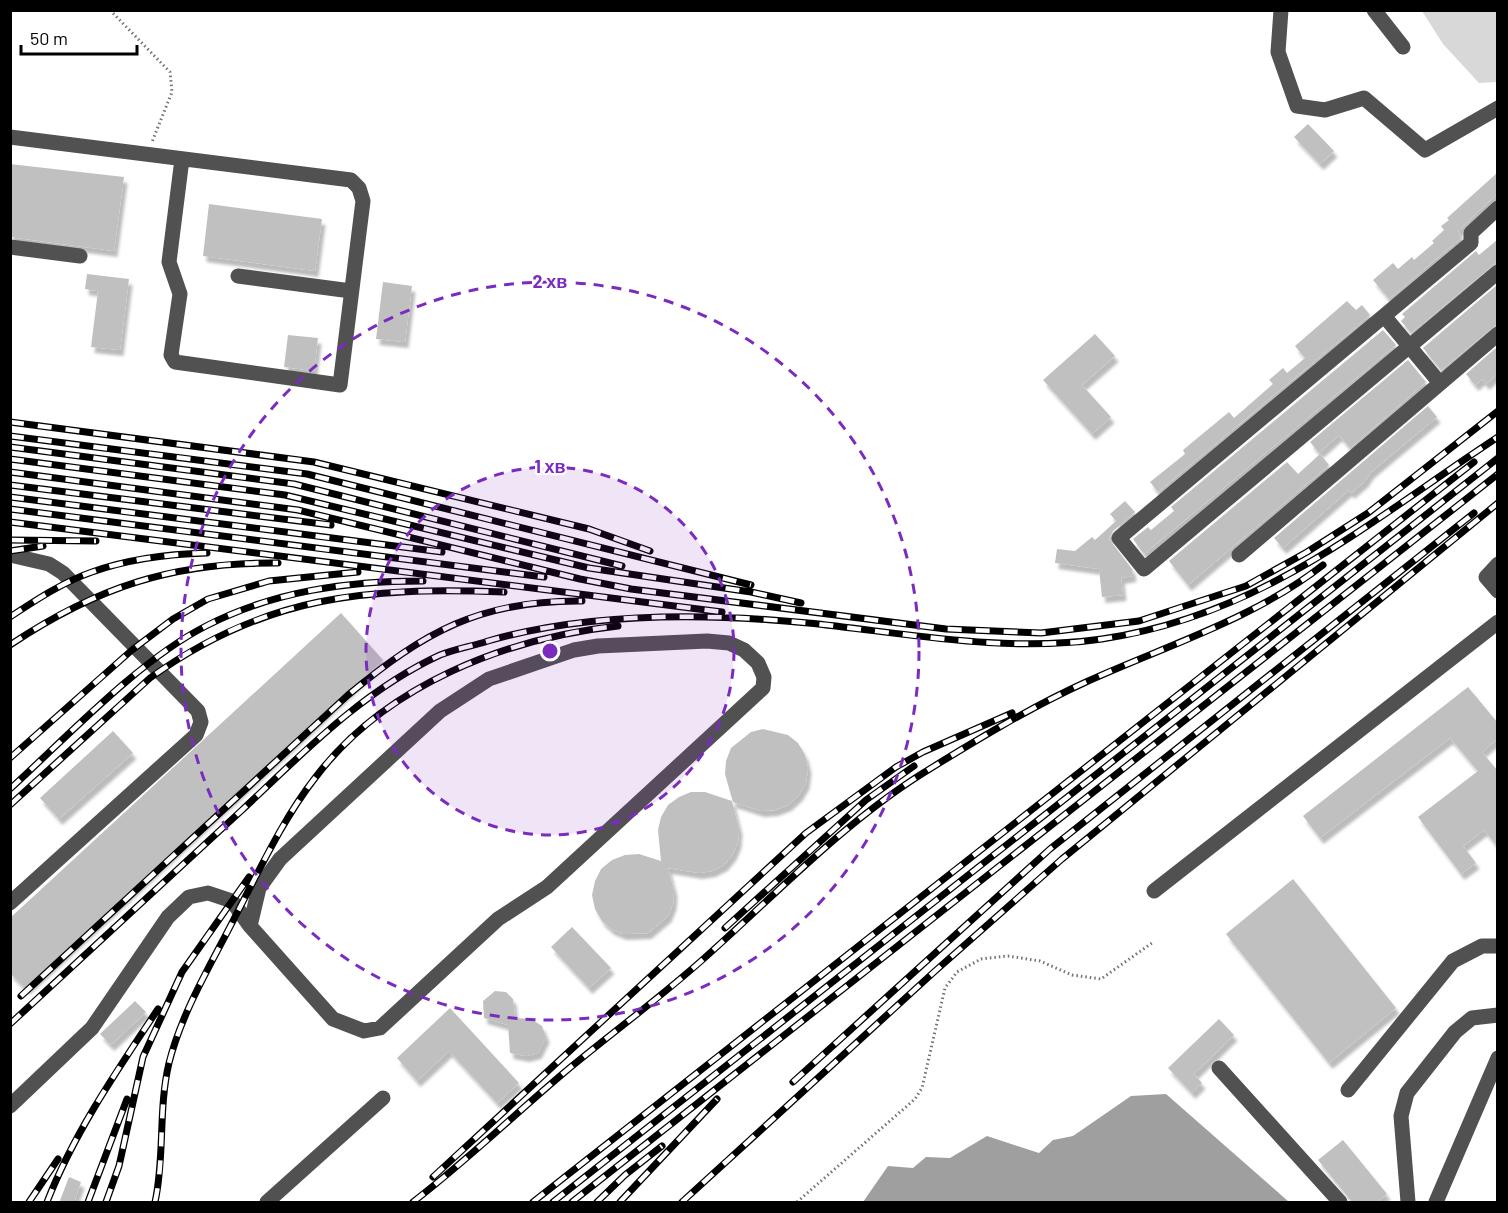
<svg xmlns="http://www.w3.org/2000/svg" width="1508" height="1213" viewBox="0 0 1508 1213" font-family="Barlow,sans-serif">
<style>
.green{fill:#d8d8d8}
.water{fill:#9f9f9f}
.building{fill:#c0c0c0;filter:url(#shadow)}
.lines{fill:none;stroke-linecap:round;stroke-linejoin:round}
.path{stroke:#737373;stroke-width:3;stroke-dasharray:1.5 3;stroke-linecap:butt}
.minor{stroke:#515151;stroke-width:15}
.rail-casing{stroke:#000;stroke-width:7}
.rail{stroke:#fff;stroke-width:4.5;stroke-dasharray:14;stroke-linecap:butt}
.ring{fill:none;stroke:#7b2cbf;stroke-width:3;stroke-dasharray:10 8}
.centre{fill:#7b2cbf;stroke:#fff;stroke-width:3}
.ring-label{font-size:18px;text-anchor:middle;font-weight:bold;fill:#7b2cbf;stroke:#fff;stroke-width:4.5;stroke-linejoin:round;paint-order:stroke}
</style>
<defs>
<filter id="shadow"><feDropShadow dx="3.5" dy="6" stdDeviation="1.5" flood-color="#0004"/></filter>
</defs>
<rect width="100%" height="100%" fill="#fff"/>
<path class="green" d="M 1422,11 L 1497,11 L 1497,82 L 1479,83 L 1443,44 Z"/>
<path class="water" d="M 1166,1094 L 1289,1202 L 863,1202 L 888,1166 L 913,1168 L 926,1157 L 950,1158 L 987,1136 L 1039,1153 L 1053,1140 L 1073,1136 L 1131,1096 Z"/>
<path class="building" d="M 1308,124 L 1334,151 L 1320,164 L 1294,137 Z
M 10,164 L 124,177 L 114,251 L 10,237 Z
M 1497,173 L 1497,194 L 1458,231 L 1461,238 L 1389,299 L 1373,280 L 1393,263 L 1398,269 L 1412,257 L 1414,260 L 1434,243 L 1432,241 L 1444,230 L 1441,226 L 1449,220 L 1447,218 Z
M 209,204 L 322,219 L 315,271 L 203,256 Z
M 1497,240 L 1497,262 L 1411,333 L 1401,321 L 1405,317 L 1402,314 L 1476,251 L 1479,255 Z
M 87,274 L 129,279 L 120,350 L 91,347 L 98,291 L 85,289 Z
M 383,282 L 412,286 L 405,342 L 376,339 Z
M 1497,285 L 1497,324 L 1441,370 L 1423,348 Z
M 1347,301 L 1356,310 L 1362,305 L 1370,315 L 1158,492 L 1150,482 L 1185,454 L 1183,450 L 1229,412 L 1234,418 L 1273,384 L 1269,380 L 1283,368 L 1287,373 L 1305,358 L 1295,346 Z
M 1383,330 L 1396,345 L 1144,554 L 1133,539 L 1148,527 L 1151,530 L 1174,511 L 1171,507 Z
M 1095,334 L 1115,356 L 1082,385 L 1111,417 L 1092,434 L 1043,380 Z
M 288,335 L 318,338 L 314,371 L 284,367 Z
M 1497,347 L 1497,374 L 1486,384 L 1482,379 L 1475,385 L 1466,374 Z
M 1408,360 L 1426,382 L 1350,448 L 1339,435 L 1319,453 L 1310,442 Z
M 1428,406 L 1437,417 L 1370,473 L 1365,481 L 1351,493 L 1349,490 L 1283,548 L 1274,538 Z
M 1320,454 L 1329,465 L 1188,585 L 1169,561 L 1287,462 L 1298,474 Z
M 1125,501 L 1135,512 L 1113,531 L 1109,539 L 1132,569 L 1133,576 L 1121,578 L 1123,595 L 1102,597 L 1099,569 L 1055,563 L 1057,549 L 1075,551 L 1092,537 L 1095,540 L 1116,521 L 1110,514 Z
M 341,613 L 383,660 L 26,989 L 10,973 L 10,918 Z
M 1468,687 L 1497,722 L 1497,739 L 1482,752 L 1497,770 L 1497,846 L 1484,830 L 1463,846 L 1476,863 L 1461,874 L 1418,817 L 1478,771 L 1450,738 L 1320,838 L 1303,816 Z
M 763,729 L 788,735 L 798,743 L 805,755 L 808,768 L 806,783 L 799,795 L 788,805 L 775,810 L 761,811 L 733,802 L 725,774 L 726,761 L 731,748 L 751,732 Z
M 113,731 L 133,753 L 59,819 L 40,798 Z
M 691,792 L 705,792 L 732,801 L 739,829 L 738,842 L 733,854 L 724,865 L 712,871 L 699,873 L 668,868 L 674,891 L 673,904 L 668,916 L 648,933 L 623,934 L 611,929 L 602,921 L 595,909 L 592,895 L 595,881 L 601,869 L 612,860 L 625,855 L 639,854 L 661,861 L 658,830 L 661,817 L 668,805 L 679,797 Z
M 1293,879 L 1396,1008 L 1329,1063 L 1226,934 Z
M 572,927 L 611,968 L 589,988 L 551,947 Z
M 495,991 L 506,992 L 513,999 L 515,1018 L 531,1019 L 542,1026 L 546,1037 L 538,1053 L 526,1056 L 510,1053 L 508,1025 L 484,1018 L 483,1001 Z
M 135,1001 L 146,1012 L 111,1045 L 100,1034 Z
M 450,1008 L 519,1083 L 497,1103 L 449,1051 L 417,1081 L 397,1058 Z
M 1219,1019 L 1234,1035 L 1194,1074 L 1202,1083 L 1192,1093 L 1168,1068 Z
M 1343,1140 L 1387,1194 L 1376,1203 L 1353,1203 L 1318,1160 Z
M 69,1177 L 81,1182 L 74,1203 L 59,1203 Z"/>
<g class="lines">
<path class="path" d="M 110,10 L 170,72 L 172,92 L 152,142
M 797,1202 L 915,1099 L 922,1088 L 945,988 L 957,972 L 981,959 L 1008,956 L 1040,961 L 1072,975 L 1101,979 L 1152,943"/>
<path class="minor" d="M 1281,10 L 1278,52 L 1297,106 L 1325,110 L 1364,98 L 1425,150 L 1498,108
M 1374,10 L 1403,47
M 10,137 L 351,180 L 359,188 L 363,201 L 340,385 L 175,362 L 171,355 L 180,294 L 169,262 L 182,159
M 1498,208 L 1471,233 L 1471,243 L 1119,538 L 1144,569 L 1498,272
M 10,247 L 80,256
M 238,276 L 351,291
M 1385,317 L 1439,382
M 10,555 L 49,564 L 63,573 L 198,711 L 201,722 L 196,735 L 10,903
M 1239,555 L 1498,334
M 1498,564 L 1486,577 L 1498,591
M 1154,891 L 1498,622
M 1219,1068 L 1340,1202
M 1348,1090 L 1453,961 L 1482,946 L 1498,946
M 10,1106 L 92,1028 L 168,917 L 189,897 L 208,893 L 232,901 L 250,926 L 333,1019 L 364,1031 L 380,1028 L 498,919 L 547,887 L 763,688 L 764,677 L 758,663 L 744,650 L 729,643 L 707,641 L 598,646 L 574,650 L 489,679 L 440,711 L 280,859 L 259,888 L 250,926
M 267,1202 L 383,1098
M 1408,1202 L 1401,1116 L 1407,1093 L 1455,1032 L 1472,1018 L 1498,1015
M 1436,1202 L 1498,1058"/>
<g class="rail-casing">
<path id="rail" d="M 10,422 L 314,462 L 589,529 L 650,551
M 10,436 L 307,474 L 751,585
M 10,447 L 294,484 L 622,566
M 10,459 L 285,495 L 589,568 L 751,592 L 801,603
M 10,472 L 298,510 L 580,579 L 631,589 L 946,629 L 1041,633 L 1139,621 L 1246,586 L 1307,552 L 1368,513 L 1498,411
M 10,485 L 331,525
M 10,497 L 442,552
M 10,509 L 544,577
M 10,522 L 722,612
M 10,540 L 96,541
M 10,551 L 43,546
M 10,617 C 36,600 63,582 92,572 C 128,559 169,554 207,553
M 10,645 C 97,587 173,562 278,563
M 10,758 L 132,650 L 173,619 L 208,599 L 269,581 L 358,572
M 10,789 C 67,737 139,660 206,626 C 274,591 347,581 423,581
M 10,805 L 150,678 C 266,595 366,587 504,592
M 725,928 L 866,800 L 914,766
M 21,996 L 348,695 C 424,632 480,600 582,601
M 10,1024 C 87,953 164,882 241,811 C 302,754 362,691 440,655 C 455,649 473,646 488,641 C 589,612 704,613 808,623 C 906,633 1003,653 1102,639 C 1263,615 1367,523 1498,437
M 793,1082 L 1050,849 L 1474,513
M 433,1177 L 806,833 L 896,767 L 923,752 L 1012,713
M 29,1202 L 58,1159
M 47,1202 C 74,1133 116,1072 158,1009
M 88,1202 L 127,1099
M 106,1202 L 119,1166 L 143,1057 L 182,972 L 249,877
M 155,1202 C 165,1157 158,1109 169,1063 C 182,1011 212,963 236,915 C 260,869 283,819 315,778 C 385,685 506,638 618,626
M 413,1202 C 466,1161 515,1114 566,1071 C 614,1031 664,995 710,953 C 777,893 843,824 920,775 C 973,742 1029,708 1086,682 C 1165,646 1254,619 1323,565
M 533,1202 L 1474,462
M 553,1202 L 1498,458
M 572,1202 L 1498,474
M 597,1202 L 625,1175 L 662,1146
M 620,1202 L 717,1099
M 682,1202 L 934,972 L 1062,859 L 1498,503"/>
</g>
<use href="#rail" class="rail"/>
</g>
<circle cx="550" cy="651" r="184" fill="#7b2cbf" fill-opacity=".12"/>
<g class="ring">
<circle cx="550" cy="651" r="184"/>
<circle cx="550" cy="651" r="369"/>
</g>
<circle cx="550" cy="651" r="9" class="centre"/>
<g class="ring-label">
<text x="550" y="288">2 хв</text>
<text x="550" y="473">1 хв</text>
</g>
<rect width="1508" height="1213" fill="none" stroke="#000000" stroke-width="24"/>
<path d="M21 45v9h116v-9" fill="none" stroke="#000000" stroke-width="3"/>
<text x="30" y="45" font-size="18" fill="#000000" stroke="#ffffff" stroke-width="4.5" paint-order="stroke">50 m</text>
</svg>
